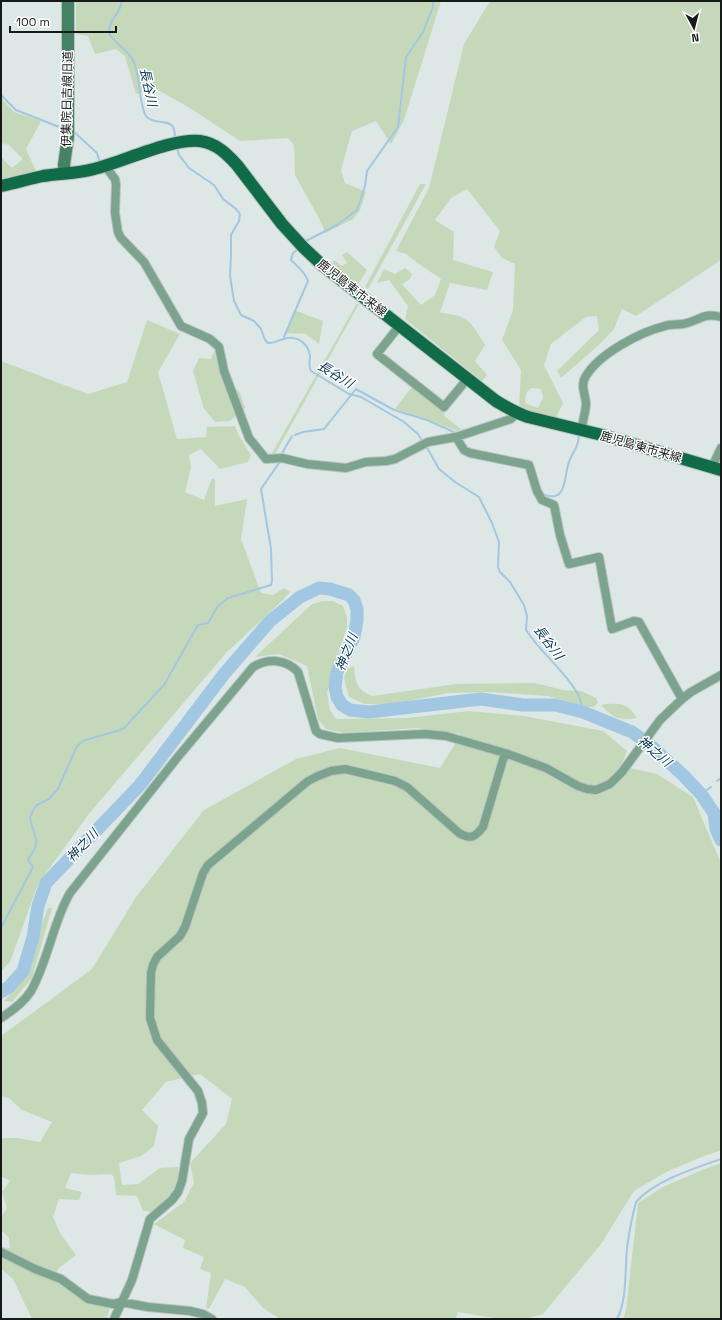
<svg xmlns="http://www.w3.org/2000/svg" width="722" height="1320" viewBox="0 0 722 1320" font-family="'Space Grotesk','Noto Sans JP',sans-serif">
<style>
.green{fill:#c5d9ba;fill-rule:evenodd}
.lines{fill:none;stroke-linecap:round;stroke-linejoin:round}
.stream{stroke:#a1c7e2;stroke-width:2}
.river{stroke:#a1c7e2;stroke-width:13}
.street-casing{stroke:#b9c2c0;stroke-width:10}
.secondary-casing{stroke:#b9c2c0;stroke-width:14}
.primary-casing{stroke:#b9c2c0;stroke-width:14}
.street{stroke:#7ca38e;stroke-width:8}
.secondary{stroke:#468265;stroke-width:12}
.primary{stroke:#0f6b48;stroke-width:12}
.labels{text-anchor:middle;stroke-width:3;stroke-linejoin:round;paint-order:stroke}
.street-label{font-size:12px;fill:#161919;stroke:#fff}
.water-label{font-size:13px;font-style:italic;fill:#083854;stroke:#fff}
</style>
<rect width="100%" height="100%" fill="#dde7e5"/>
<path class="green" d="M 76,1 L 441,1 L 404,120 L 391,144 L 376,121 L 352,131 L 341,170 L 345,183 L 366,192 L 360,210 L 353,219 L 325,233 L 321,222 L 295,175 L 294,145 L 288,138 L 240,141 L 190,108 L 158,90 L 136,94 L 125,56 L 116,49 L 95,54 L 88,36 L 76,34 Z
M 490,1 L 721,1 L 721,260 L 636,316 L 622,309 L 614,329 L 600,344 L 561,378 L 557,371 L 599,330 L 597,316 L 586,317 L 551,344 L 544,365 L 563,403 L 555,420 L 519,409 L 521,370 L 502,340 L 513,310 L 515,264 L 502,258 L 494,247 L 500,231 L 467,189 L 451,198 L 435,220 L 454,232 L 453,260 L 493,272 L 487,290 L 450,283 L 440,312 C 446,314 454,314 461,317 C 473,321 478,335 485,345 L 475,361 L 487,375 L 482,381 L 405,319 L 408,306 L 389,280 L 377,283 L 384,269 L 395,274 L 405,268 L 412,274 L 410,279 L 402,284 L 421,305 L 435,295 L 441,279 L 416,262 L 406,254 L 396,251 L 429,188 L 464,44 ZM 532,388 L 541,389 L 543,398 L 538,408 L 525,403 C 526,396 525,392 532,388 Z
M 1,98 L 14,112 L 41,121 L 26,149 L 36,171 L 1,181 L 1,157 L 12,168 L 23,159 L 9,145 L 1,143 Z
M 420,184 L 426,184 L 368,289 L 365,287 Z
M 347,252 L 367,270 L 358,285 L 331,265 L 334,260 L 342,266 L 347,263 L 342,255 Z
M 357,303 L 359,304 L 274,456 L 271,455 Z
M 294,310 L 323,321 L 319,344 L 306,334 L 285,333 Z
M 147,320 L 180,334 L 158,372 L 177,439 L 206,437 L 207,427 L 235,426 L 239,436 L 251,455 L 248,462 L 220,469 L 201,449 L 189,455 L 191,467 L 185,492 L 204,500 L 212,478 L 215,480 L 215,506 L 247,499 L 241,539 L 261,593 L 273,595 L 284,588 L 290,592 L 283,600 L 226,653 L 88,815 L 38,884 L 10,962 L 1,971 L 1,361 L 88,394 L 127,382 Z
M 214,351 L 221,372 L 240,393 L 245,408 L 230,421 L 215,422 L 204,409 L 193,371 L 199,358 L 211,359 Z
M 411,388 L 416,388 L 445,412 L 444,416 L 461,429 L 457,431 L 427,419 L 395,409 Z
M 322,601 L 333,601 L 343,606 L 347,617 L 347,628 L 336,659 L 327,693 L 330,710 L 336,719 L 407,718 L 469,711 L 524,716 L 603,731 L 627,751 L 621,766 L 657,774 L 693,797 L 721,863 L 721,1150 L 699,1158 L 666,1172 L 634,1191 L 601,1244 L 543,1314 L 525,1319 L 499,1319 L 458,1312 L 456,1319 L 280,1319 L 263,1308 L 245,1287 L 225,1279 L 209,1309 L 206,1308 L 211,1273 L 200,1269 L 204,1257 L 183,1248 L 185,1240 L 154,1224 L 184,1202 L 194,1183 L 190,1163 L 226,1124 L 232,1099 L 200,1074 L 166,1082 L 142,1110 L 158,1126 L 154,1146 L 141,1156 L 119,1163 L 122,1185 L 138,1184 L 160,1168 L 178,1167 L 178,1182 L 172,1193 L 153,1212 L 143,1211 L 137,1196 L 116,1195 L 114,1177 L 111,1174 L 92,1175 L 71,1173 L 65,1188 L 82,1192 L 79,1200 L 59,1199 L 53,1217 L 60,1233 L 76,1255 L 59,1268 L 52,1279 L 65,1285 L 88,1304 L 110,1307 L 107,1319 L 32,1319 L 13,1279 L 1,1269 L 1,1247 L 10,1248 L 9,1238 L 1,1230 L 1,1217 L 7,1208 L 2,1192 L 10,1181 L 1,1176 L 1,1138 L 17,1138 L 40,1142 L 52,1122 L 22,1110 L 9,1098 L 1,1096 L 1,1036 L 92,969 L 136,897 L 204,810 L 296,759 L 340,748 L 440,768 L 461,734 L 416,728 L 344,733 L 326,729 L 318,719 L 307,666 L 279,654 L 255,657 L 311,605 Z
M 354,666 C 356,683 356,689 372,696 L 456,684 L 535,683 L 563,690 L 581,691 L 596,698 L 598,703 L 593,707 L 587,707 L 548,696 L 490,692 L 448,693 L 393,704 L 365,704 L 349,697 L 344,678 L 347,669 Z
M 606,704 C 622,703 628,704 637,718 C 619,721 613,718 601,705 Z
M 48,908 L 52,908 L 32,978 L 12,1002 L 4,1001 L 27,976 L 41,926 Z
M 721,1163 L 721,1319 L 623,1319 L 626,1310 L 638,1203 L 663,1187 L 702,1170 Z"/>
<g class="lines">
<path class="stream" d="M 122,1 C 120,16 107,18 110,35 C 118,46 130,51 135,65 C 140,79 139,105 146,116 C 153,125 170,119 173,127 C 175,131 175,136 175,139
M 1,95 L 16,110 L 62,128
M 73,131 L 97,153 L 100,163 L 101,162
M 177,148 L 179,155 L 189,168 L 214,185 L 223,199 L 236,209 L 240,214 L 239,221 L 231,235 L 231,254 L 230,276 L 234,301 L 241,315 L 254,321 L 261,329 L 265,340 L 268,343 C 277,344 283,336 293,338 C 302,339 309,347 310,356 C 310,361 308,366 311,371 L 349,394 L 361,397 L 404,422 L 418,434 L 424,443
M 306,241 L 337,225 L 357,210 L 365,186 L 367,171 L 398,127 L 406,57 L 423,32 L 433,7 L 433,1
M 284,337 L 308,281 C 305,272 297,266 291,260 L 293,253 L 297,250
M 295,435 L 303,432 L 324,429 L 356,389 L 394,410 L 427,420 L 456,433
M 426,446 L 439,469 L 455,482 L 479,497 L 492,523 L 499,542 L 498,567 L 500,572 L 510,582 L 524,605 L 527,616 L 526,630 C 540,652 562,668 576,691 C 580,697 582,705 583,712
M 281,455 L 292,436
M 542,494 C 566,504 564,480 568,465 C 571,453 578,450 579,436
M 717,781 L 721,778
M 701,794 L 711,787
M 1,928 L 33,867 L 28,860 L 36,846 L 36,840 L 30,818 L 33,810 L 37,805 L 49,799 L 58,789 L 77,746 L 85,740 L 117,731 L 124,728 L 164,685 L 198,625 L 208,623 L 218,606 L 228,598 L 271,585 L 272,581 L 271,549 L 261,489 L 279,463
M 617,1319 C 627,1302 625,1268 627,1248 C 629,1233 632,1217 636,1202 C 654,1181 695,1168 721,1159"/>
<path class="river" d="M 1,992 L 9,987 L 23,971 L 33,937 L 38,906 L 46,883 L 140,785 L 224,674 L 270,621 L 300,597 L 319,588 L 330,589 L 349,595 L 354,600 L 357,609 L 357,620 L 354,637 L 337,672 L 335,687 L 337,697 L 342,705 L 350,710 L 369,712 L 481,699 L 523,705 L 555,705 L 583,712 L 632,732 L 649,744 L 684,776 L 701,794 L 714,813 L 716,829 L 721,840"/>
<g class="street-casing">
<path id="street" d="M 105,166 L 115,179 L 116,184 L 115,213 L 118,232 L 121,238 L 144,262 L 181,326 L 210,339 L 219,347 L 224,371 L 249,438 L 266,459 L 282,458 L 307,464 L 346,468 L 366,462 L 386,461 L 395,459 L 428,442 L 456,437 L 511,419 L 517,413
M 400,325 L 377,354 L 444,407 L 468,378
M 582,430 C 582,421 586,412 586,403 C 585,393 580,385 586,376 C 599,354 640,332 665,326 C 671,324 677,325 683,324 C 700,321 702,312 721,317
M 456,437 L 464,450 L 470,453 L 529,465 L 537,491 L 542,500 L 554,505 L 560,535 L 569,564 L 599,557 L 612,629 L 634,621 L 639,622 L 682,699
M 712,467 L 721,448
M 1,1018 C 12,1011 24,1002 31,991 C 48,961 53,922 70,893 L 177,758 L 253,667 C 268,658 286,659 298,672 L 316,731 L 320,734 L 338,738 L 425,734 L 446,736 L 505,753 L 546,768 L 578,786 L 587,789 L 596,790 L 610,784 L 622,772 L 660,720 L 682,699 L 691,692 L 721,675
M 1,1252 L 35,1269 L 61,1279 L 88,1299 L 113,1304 L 121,1302 L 148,1307 L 190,1311 L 203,1314 L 212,1319
M 114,1319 L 132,1280 L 150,1219 L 172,1200 L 178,1192 L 182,1181 L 189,1139 L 203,1113 L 202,1103 L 198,1091 L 157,1040 L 150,1018 L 151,973 L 153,965 L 157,957 L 180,936 L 185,927 L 203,873 L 208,865 L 308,781 L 318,776 L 331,771 L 345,769 L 395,781 L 407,787 L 459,833 C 471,840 475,837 483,827 L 505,753"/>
</g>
<g class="secondary-casing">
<path id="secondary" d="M 65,173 L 64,165 L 68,136 L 68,1"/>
</g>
<g class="primary-casing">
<path id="primary" d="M 1,186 C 15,183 29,179 43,176 C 60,173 77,174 94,169 C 123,162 171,138 200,141 C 216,143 227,154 237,165 L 282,224 L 303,247 L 322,265 L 496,401 C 506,407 516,413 528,417 L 602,435 L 721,470"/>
</g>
<use href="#street" class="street"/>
<use href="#secondary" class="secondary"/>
<use href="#primary" class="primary"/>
</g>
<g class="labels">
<g class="street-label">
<text transform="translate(67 99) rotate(-89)" y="4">伊集院日吉線旧道</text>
<text transform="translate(352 288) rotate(38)" y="4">鹿児島東市来線</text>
<text transform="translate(641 447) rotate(16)" y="4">鹿児島東市来線</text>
</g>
<g class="water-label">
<text transform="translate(149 87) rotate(78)" y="5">長谷川</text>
<text transform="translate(336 374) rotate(32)" y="5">長谷川</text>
<text transform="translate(549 642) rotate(53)" y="5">長谷川</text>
<text transform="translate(346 652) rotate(-69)" y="5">神之川</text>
<text transform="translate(655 751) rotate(40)" y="5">神之川</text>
<text transform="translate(82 845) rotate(-46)" y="5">神之川</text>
</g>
</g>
<rect width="722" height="1320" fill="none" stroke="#161919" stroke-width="4"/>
<g transform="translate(694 28) rotate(173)" stroke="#ffffff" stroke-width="3" paint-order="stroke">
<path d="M0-3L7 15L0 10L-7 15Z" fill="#161919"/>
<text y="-6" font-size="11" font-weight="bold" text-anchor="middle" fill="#161919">N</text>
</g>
<path d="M10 26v6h106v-6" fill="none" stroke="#161919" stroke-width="2"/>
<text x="16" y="26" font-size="12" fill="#161919" stroke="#ffffff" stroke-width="3" paint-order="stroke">100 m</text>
</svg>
